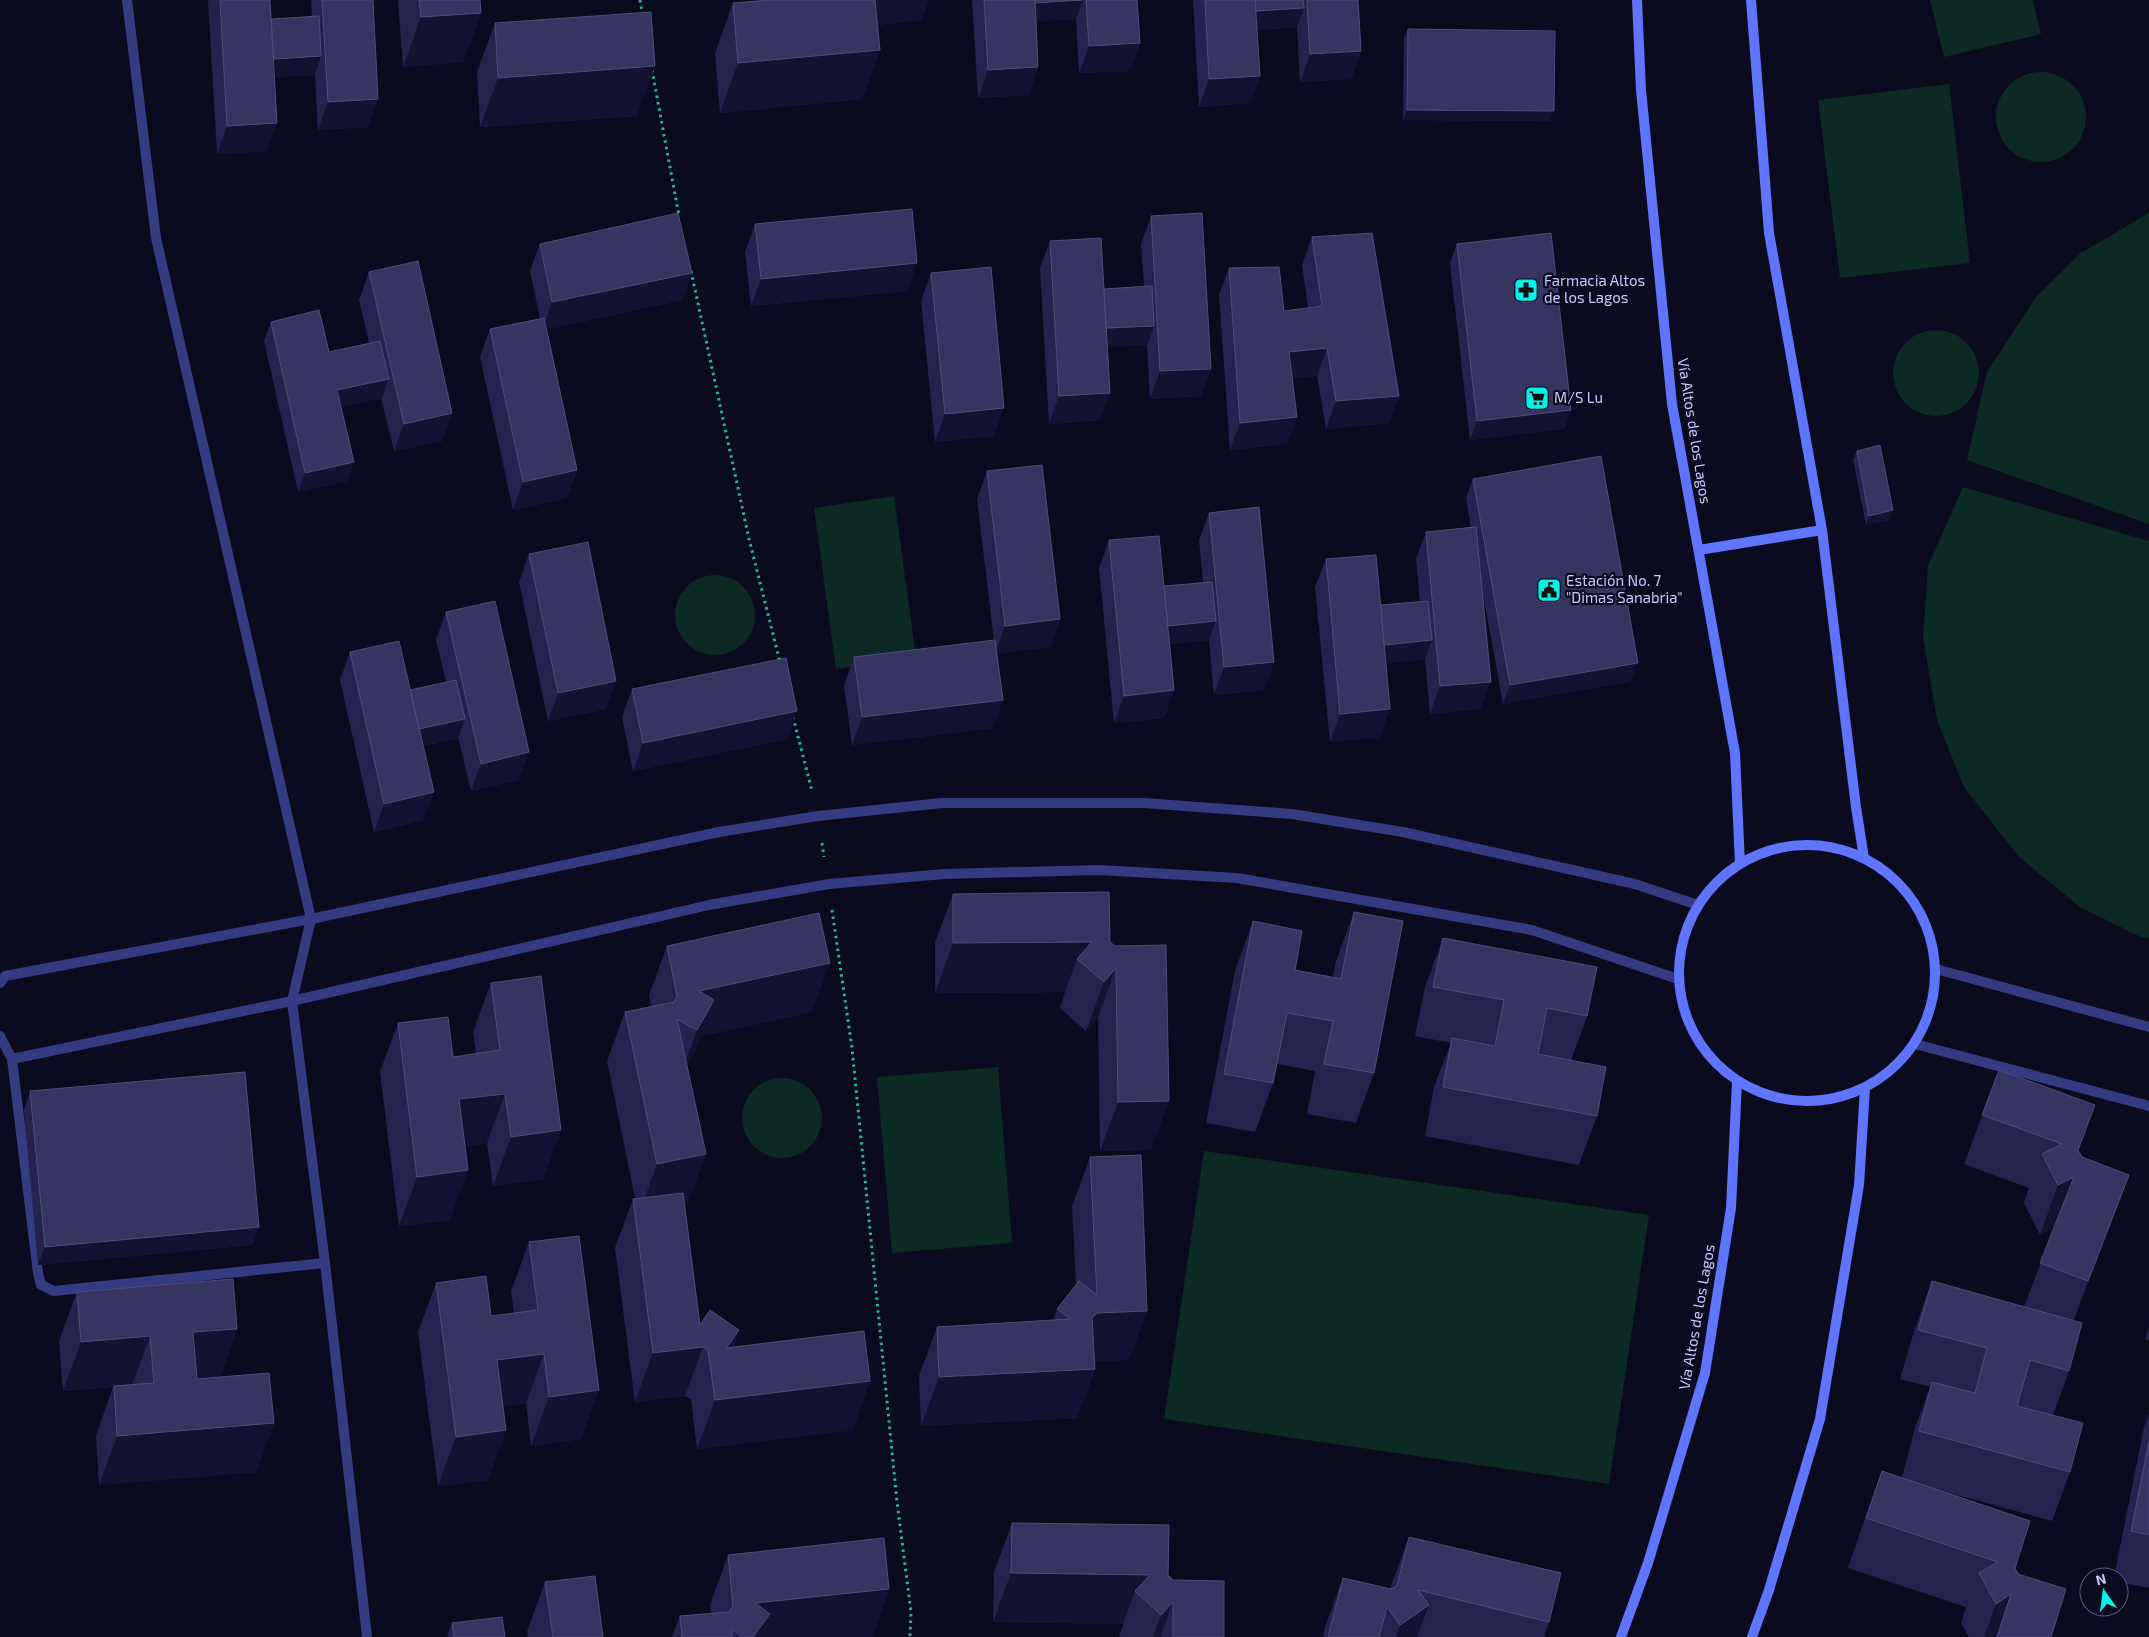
<svg xmlns="http://www.w3.org/2000/svg" width="2149" height="1637" viewBox="0 0 2149 1637" font-family="'Exo 2',sans-serif">
<style>
.green{fill:#0d2924}
.lines{fill:none;stroke-linecap:round;stroke-linejoin:round}
.path{stroke:#25b697;stroke-width:3;stroke-dasharray:2.5 4;stroke-linecap:butt}
.lane{stroke:#333b81;stroke-width:10}
.street{stroke:#333b81;stroke-width:10}
.secondary{stroke:#5f74ff;stroke-width:10}
.wall{fill:#24234e}
.shaded-wall{fill:#131233}
.building{fill:#363561;stroke:#4d4c7a}
.labels{text-anchor:middle;stroke-width:4.5;stroke-linejoin:round;paint-order:stroke}
.poi-label{font-size:15px;fill:#c8caff;stroke:#0b0b1f;text-anchor:start}
.street-label{font-size:15px;fill:#c8caff;stroke:#0b0b1f}
</style>
<rect width="100%" height="100%" fill="#0b0b1f"/>
<path class="green" d="M 1930,0 L 2033,0 L 2041,34 L 1944,57 Z
M1996 117a45 45 0 1 1 90 0a45 45 0 1 1-90 0Z
M 1949,84 L 1970,263 L 1840,278 L 1818,100 Z
M 2149,213 L 2149,524 L 1967,460 L 1987,372 L 2036,297 L 2081,253 Z
M1893 373a43 43 0 1 1 86 0a43 43 0 1 1-86 0Z
M 1963,487 L 2149,541 L 2149,938 L 2141,937 L 2080,907 L 2019,857 L 1964,787 L 1937,720 L 1923,637 L 1928,566 Z
M 894,496 L 916,657 L 836,669 L 814,508 Z
M675 615a40 40 0 1 1 80 0a40 40 0 1 1-80 0Z
M 998,1067 L 1012,1243 L 892,1253 L 877,1077 Z
M742 1118a40 40 0 1 1 80 0a40 40 0 1 1-80 0Z
M 1204,1151 L 1649,1215 L 1609,1484 L 1164,1419 Z"/>
<g class="lines">
<path class="path" d="M 640,0 L 643,17
M 652,70 L 679,216
M 691,271 L 749,539 L 780,662
M 793,717 L 812,791
M 822,843 L 824,857
M 832,910 L 852,1048 L 897,1502 L 911,1612 L 910,1637"/>
<path class="lane" d="M 12,1059 L 38,1273 L 41,1285 L 54,1291 L 325,1263"/>
<path class="street" d="M 127,0 L 156,238 L 311,919 L 292,1001 L 325,1263 L 367,1637
M 1936,969 L 2149,1027
M 0,983 L 5,976 L 311,919 L 719,832 L 818,816 L 942,803 L 1144,803 L 1292,814 L 1403,832 L 1635,884 L 1698,905
M 0,1036 L 12,1059 L 292,1001 L 709,905 L 829,884 L 944,874 L 1099,870 L 1237,878 L 1532,930 L 1678,979
M 1915,1044 L 2149,1106"/>
<path class="secondary" d="M 1637,0 L 1641,90 L 1672,404 L 1735,753 L 1740,864
M 1751,0 L 1769,233 L 1822,530 L 1856,807 L 1864,858
M 1699,550 L 1822,530
M1679 973a128 128 0 1 1 256 0a128 128 0 1 1-256 0Z
M 1621,1637 L 1648,1563 L 1705,1373 L 1731,1208 L 1737,1082
M 1752,1637 L 1769,1590 L 1820,1419 L 1859,1185 L 1865,1088"/>
</g>
<path class="wall" d="M 208,0 L 270,0 L 271,19 L 312,17 L 311,0 L 373,0 L 368,127 L 318,130 L 315,74 L 315,75 L 275,77 L 267,151 L 217,154 Z
M 398,0 L 480,0 L 481,13 L 463,62 L 403,67 Z
M 770,0 L 929,0 L 921,20 L 877,25 L 880,50 L 862,99 L 720,113 L 715,53 L 733,3 Z
M 972,0 L 1137,0 L 1140,43 L 1130,71 L 1079,73 L 1076,19 L 1036,21 L 1038,67 L 1028,95 L 978,98 Z
M 1193,0 L 1358,0 L 1361,51 L 1351,79 L 1300,82 L 1297,27 L 1257,30 L 1260,76 L 1250,103 L 1199,107 Z
M 495,23 L 637,116 L 480,127 L 477,72 Z
M 1408,29 L 1550,121 L 1403,120 L 1404,38 Z
M 1151,216 L 1211,369 L 1201,396 L 1150,399 L 1147,345 L 1107,347 L 1110,393 L 1100,420 L 1049,424 L 1040,268 L 1050,241 L 1104,289 L 1144,286 L 1141,244 Z
M 755,224 L 907,291 L 751,306 L 745,252 Z
M 1312,237 L 1389,423 L 1326,429 L 1317,376 L 1292,378 L 1297,417 L 1287,444 L 1230,450 L 1219,295 L 1229,268 L 1284,311 L 1308,308 L 1302,265 Z
M 540,244 L 692,273 L 682,300 L 547,329 L 577,470 L 567,498 L 513,510 L 480,357 L 490,329 L 540,319 L 530,271 Z
M 1457,244 L 1571,410 L 1564,429 L 1470,440 L 1450,263 Z
M 369,272 L 452,413 L 442,441 L 394,451 L 381,398 L 341,407 L 354,462 L 347,481 L 298,492 L 264,341 L 271,322 L 329,352 L 369,343 L 359,300 Z
M 931,273 L 994,436 L 935,442 L 921,301 Z
M 1857,451 L 1890,520 L 1866,525 L 1853,460 Z
M 987,471 L 1060,619 L 1050,647 L 997,653 L 993,728 L 852,745 L 844,685 L 854,657 L 994,641 L 977,499 Z
M 1473,479 L 1631,681 L 1503,704 L 1481,583 L 1480,709 L 1430,714 L 1425,659 L 1386,663 L 1380,737 L 1330,742 L 1315,587 L 1326,559 L 1381,605 L 1420,602 L 1416,559 L 1426,532 L 1471,527 L 1466,498 Z
M 1209,513 L 1274,662 L 1264,690 L 1214,695 L 1209,640 L 1170,644 L 1174,690 L 1164,718 L 1114,723 L 1099,568 L 1109,540 L 1164,586 L 1203,582 L 1199,540 Z
M 529,554 L 606,709 L 548,721 L 519,582 Z
M 446,612 L 519,780 L 471,791 L 458,737 L 458,738 L 423,746 L 424,820 L 374,832 L 340,680 L 350,652 L 410,690 L 446,682 L 436,640 Z
M 632,689 L 787,739 L 633,771 L 622,717 Z
M 953,894 L 1110,942 L 1115,946 L 1151,1150 L 1100,1151 L 1098,1017 L 1086,1031 L 1060,1008 L 1065,992 L 935,993 L 935,943 Z
M 1354,912 L 1374,1073 L 1356,1123 L 1307,1114 L 1315,1071 L 1277,1064 L 1273,1083 L 1255,1132 L 1206,1123 L 1235,971 L 1253,921 L 1295,970 L 1333,977 L 1336,961 Z
M 1443,938 L 1587,1016 L 1571,1061 L 1597,1116 L 1579,1165 L 1425,1136 L 1434,1087 L 1451,1043 L 1415,1036 L 1425,987 Z
M 667,946 L 812,1012 L 701,1036 L 696,1049 L 687,1065 L 688,1204 L 684,1204 L 700,1325 L 739,1330 L 733,1348 L 853,1430 L 697,1449 L 691,1399 L 685,1396 L 635,1402 L 615,1248 L 633,1199 L 635,1198 L 607,1061 L 625,1012 L 651,1006 L 649,995 Z
M 491,983 L 561,1130 L 543,1179 L 493,1186 L 487,1143 L 465,1146 L 450,1220 L 399,1226 L 380,1072 L 398,1023 L 453,1057 L 476,1054 L 473,1032 Z
M 1999,1070 L 2078,1151 L 2082,1157 L 2129,1175 L 2074,1320 L 2069,1371 L 2053,1415 L 2070,1472 L 2052,1521 L 1939,1490 L 2015,1568 L 2051,1637 L 1969,1637 L 1961,1623 L 1966,1607 L 1848,1568 L 1864,1521 L 1882,1471 L 1902,1478 L 1914,1431 L 1930,1387 L 1900,1379 L 1914,1331 L 1932,1281 L 2024,1307 L 2054,1227 L 2040,1235 L 2024,1203 L 2029,1188 L 1964,1164 Z
M 30,1091 L 259,1227 L 252,1245 L 38,1265 L 24,1110 Z
M 1090,1157 L 1129,1360 L 1095,1361 L 1095,1369 L 1077,1418 L 921,1426 L 919,1376 L 937,1327 L 1053,1320 L 1057,1309 L 1076,1285 L 1072,1206 Z
M 529,1242 L 581,1439 L 531,1446 L 526,1403 L 503,1406 L 506,1430 L 488,1480 L 438,1486 L 418,1332 L 436,1283 L 491,1316 L 514,1313 L 511,1291 Z
M 77,1292 L 237,1329 L 220,1377 L 274,1423 L 256,1472 L 99,1485 L 96,1436 L 113,1387 L 63,1391 L 59,1341 Z
M 2149,1326 L 2149,1340 L 2145,1339 Z
M 2149,1413 L 2149,1588 L 2119,1582 L 2119,1577 L 2114,1577 L 2144,1427 Z
M 1012,1523 L 1168,1575 L 1224,1637 L 1119,1637 L 1123,1624 L 993,1622 L 994,1572 Z
M 1409,1537 L 1549,1622 L 1544,1637 L 1323,1637 L 1325,1627 L 1343,1578 L 1390,1589 Z
M 728,1555 L 889,1589 L 872,1637 L 672,1637 L 680,1616 L 711,1613 L 710,1605 Z
M 545,1582 L 603,1637 L 528,1637 L 527,1632 Z
M 452,1623 L 505,1637 L 447,1637 Z"/>
<path class="shaded-wall" d="M 875,0 L 929,0 L 921,20 L 866,26 Z
M 1083,0 L 1076,19 L 1024,22 L 1031,3 Z
M 1304,8 L 1297,27 L 1245,31 L 1252,12 Z
M 481,13 L 463,62 L 403,67 L 421,17 Z
M 1140,43 L 1130,71 L 1079,73 L 1089,46 Z
M 880,50 L 862,99 L 720,113 L 738,63 Z
M 1361,51 L 1351,79 L 1300,82 L 1310,54 Z
M 321,56 L 315,75 L 263,78 L 270,59 Z
M 655,66 L 637,116 L 480,127 L 498,78 Z
M 1038,67 L 1028,95 L 978,98 L 988,70 Z
M 1260,76 L 1250,103 L 1199,107 L 1209,79 Z
M 378,99 L 368,127 L 318,130 L 328,102 Z
M 1407,110 L 1554,111 L 1550,121 L 1403,120 Z
M 277,123 L 267,151 L 217,154 L 227,126 Z
M 917,263 L 907,291 L 751,306 L 761,279 Z
M 692,273 L 682,300 L 542,330 L 552,302 Z
M 1154,326 L 1147,345 L 1095,348 L 1102,329 Z
M 1327,348 L 1317,376 L 1279,380 L 1289,352 Z
M 1211,369 L 1201,396 L 1150,399 L 1160,371 Z
M 389,379 L 382,398 L 330,409 L 337,390 Z
M 1110,393 L 1100,420 L 1049,424 L 1059,396 Z
M 1399,396 L 1389,423 L 1326,429 L 1336,401 Z
M 1004,408 L 994,436 L 935,442 L 945,414 Z
M 1571,410 L 1564,429 L 1470,440 L 1477,421 Z
M 452,413 L 442,441 L 394,451 L 404,424 Z
M 1297,417 L 1287,444 L 1230,450 L 1240,423 Z
M 354,462 L 347,481 L 298,492 L 305,473 Z
M 577,470 L 567,498 L 513,510 L 523,482 Z
M 1893,510 L 1890,520 L 1866,525 L 1869,516 Z
M 1060,619 L 1050,647 L 995,654 L 1005,626 Z
M 1216,621 L 1209,640 L 1157,645 L 1164,626 Z
M 1432,640 L 1425,659 L 1373,664 L 1380,645 Z
M 1274,662 L 1264,690 L 1214,695 L 1224,667 Z
M 1638,663 L 1631,681 L 1503,704 L 1510,685 Z
M 616,681 L 606,709 L 548,721 L 558,693 Z
M 1491,682 L 1480,709 L 1430,714 L 1440,686 Z
M 1174,690 L 1164,718 L 1114,723 L 1124,696 Z
M 1003,700 L 993,728 L 852,745 L 862,717 Z
M 1390,709 L 1380,737 L 1330,742 L 1340,714 Z
M 797,711 L 787,739 L 633,771 L 643,743 Z
M 465,719 L 458,738 L 407,749 L 414,730 Z
M 529,752 L 519,780 L 471,791 L 481,764 Z
M 434,792 L 424,820 L 374,832 L 384,804 Z
M 1092,942 L 1077,959 L 1065,992 L 935,993 L 953,943 Z
M 830,963 L 812,1012 L 701,1036 L 696,1049 L 679,1079 L 697,1030 L 699,991 Z
M 1116,968 L 1098,1017 L 1086,1031 L 1104,982 Z
M 505,1094 L 487,1143 L 441,1149 L 459,1099 Z
M 1169,1101 L 1151,1150 L 1100,1151 L 1118,1102 Z
M 561,1130 L 543,1179 L 493,1186 L 511,1137 Z
M 706,1154 L 688,1204 L 639,1214 L 657,1164 Z
M 2077,1154 L 2074,1177 L 2056,1226 L 2040,1235 L 2058,1185 Z
M 468,1170 L 450,1220 L 399,1226 L 417,1177 Z
M 2129,1175 L 2111,1224 L 2070,1331 L 2088,1281 Z
M 259,1227 L 252,1245 L 38,1265 L 45,1247 Z
M 1147,1311 L 1129,1360 L 1079,1362 L 1092,1318 L 1097,1313 Z
M 237,1329 L 220,1378 L 175,1382 L 193,1332 Z
M 739,1330 L 721,1379 L 726,1348 Z
M 150,1336 L 132,1385 L 63,1391 L 81,1342 Z
M 703,1347 L 685,1396 L 635,1402 L 653,1353 Z
M 544,1354 L 526,1403 L 479,1409 L 497,1360 Z
M 1095,1369 L 1077,1418 L 921,1426 L 939,1377 Z
M 870,1381 L 853,1430 L 697,1449 L 715,1400 Z
M 599,1390 L 581,1439 L 531,1446 L 549,1397 Z
M 274,1423 L 256,1472 L 99,1485 L 117,1436 Z
M 506,1430 L 488,1480 L 438,1486 L 456,1437 Z
M 1011,1573 L 1150,1575 L 1135,1591 L 1123,1624 L 993,1622 Z
M 889,1589 L 872,1637 L 743,1637 L 755,1603 Z
M 2011,1594 L 1996,1637 L 1984,1637 L 1996,1604 Z
M 1173,1602 L 1160,1637 L 1153,1637 L 1161,1615 Z
M 1429,1605 L 1417,1637 L 1396,1637 L 1400,1625 Z"/>
<path class="building" d="M 220,0 L 270,0 L 277,123 L 227,126 Z
M 322,0 L 373,0 L 378,99 L 328,102 Z
M 419,0 L 480,0 L 481,13 L 421,17 Z
M 770,0 L 875,0 L 880,50 L 738,63 L 733,3 Z
M 984,0 L 1035,0 L 1038,67 L 988,70 Z
M 1035,0 L 1082,0 L 1035,3 Z
M 1086,0 L 1137,0 L 1140,43 L 1089,46 Z
M 1205,0 L 1255,0 L 1260,76 L 1209,79 Z
M 1255,0 L 1303,0 L 1304,8 L 1256,11 Z
M 1307,0 L 1358,0 L 1361,51 L 1310,54 Z
M 651,12 L 655,66 L 498,78 L 495,23 Z
M 319,16 L 321,56 L 274,59 L 271,19 Z
M 1408,29 L 1555,31 L 1554,111 L 1407,110 Z
M 912,209 L 917,263 L 761,279 L 755,224 Z
M 678,213 L 692,273 L 552,302 L 540,244 Z
M 1202,213 L 1211,369 L 1160,371 L 1151,216 Z
M 1372,233 L 1399,396 L 1336,401 L 1327,348 L 1289,352 L 1297,417 L 1240,423 L 1229,268 L 1279,267 L 1284,311 L 1322,306 L 1312,237 Z
M 1551,233 L 1571,410 L 1477,421 L 1457,244 Z
M 1101,238 L 1110,393 L 1059,396 L 1050,241 Z
M 418,261 L 452,413 L 404,424 L 369,272 Z
M 991,267 L 1004,408 L 945,414 L 931,273 Z
M 1152,286 L 1154,326 L 1106,328 L 1104,289 Z
M 319,310 L 329,352 L 380,341 L 389,379 L 337,390 L 354,462 L 305,473 L 271,322 Z
M 544,318 L 577,470 L 523,482 L 490,329 Z
M 1880,445 L 1893,510 L 1869,516 L 1857,451 Z
M 1601,456 L 1638,663 L 1510,685 L 1473,479 Z
M 1042,465 L 1060,619 L 1005,626 L 987,471 Z
M 1259,507 L 1274,662 L 1224,667 L 1209,513 Z
M 1476,527 L 1491,682 L 1440,686 L 1426,532 Z
M 1159,536 L 1174,690 L 1124,696 L 1109,540 Z
M 588,542 L 616,681 L 558,693 L 529,554 Z
M 1376,555 L 1390,709 L 1340,714 L 1326,559 Z
M 1212,582 L 1216,621 L 1168,626 L 1164,586 Z
M 495,601 L 529,752 L 481,764 L 446,612 Z
M 1428,601 L 1432,640 L 1384,645 L 1381,605 Z
M 995,640 L 1003,700 L 862,717 L 854,657 Z
M 399,641 L 434,792 L 384,804 L 350,652 Z
M 786,658 L 797,711 L 643,743 L 632,689 Z
M 456,680 L 465,719 L 419,729 L 410,690 Z
M 1109,892 L 1110,942 L 1115,946 L 1166,945 L 1169,1101 L 1118,1102 L 1116,968 L 1104,982 L 1077,959 L 1092,942 L 953,943 L 953,894 Z
M 1354,912 L 1403,921 L 1374,1073 L 1324,1064 L 1333,1021 L 1287,1013 L 1273,1083 L 1224,1074 L 1253,921 L 1302,931 L 1295,970 L 1341,979 Z
M 819,913 L 830,963 L 699,991 L 714,1000 L 697,1030 L 677,1019 L 706,1154 L 657,1164 L 625,1012 L 674,1002 L 677,996 L 667,946 Z
M 1443,938 L 1597,967 L 1587,1016 L 1547,1008 L 1538,1054 L 1606,1067 L 1597,1116 L 1443,1087 L 1452,1038 L 1495,1046 L 1504,1000 L 1433,987 Z
M 541,976 L 561,1130 L 511,1137 L 505,1094 L 459,1099 L 468,1170 L 417,1177 L 398,1023 L 448,1017 L 453,1057 L 500,1050 L 491,983 Z
M 1999,1070 L 2095,1105 L 2078,1150 L 2082,1157 L 2129,1175 L 2088,1281 L 2040,1263 L 2074,1177 L 2058,1185 L 2042,1154 L 2062,1144 L 1982,1115 Z
M 245,1072 L 259,1227 L 45,1247 L 30,1091 Z
M 1141,1155 L 1147,1311 L 1097,1313 L 1092,1318 L 1095,1369 L 939,1377 L 937,1327 L 1071,1319 L 1057,1309 L 1079,1281 L 1097,1295 L 1090,1157 Z
M 683,1193 L 700,1325 L 710,1310 L 739,1330 L 726,1348 L 864,1331 L 870,1381 L 715,1400 L 708,1350 L 703,1347 L 653,1353 L 633,1199 Z
M 579,1236 L 599,1390 L 549,1397 L 544,1354 L 497,1360 L 506,1430 L 456,1437 L 436,1283 L 486,1276 L 491,1316 L 538,1310 L 529,1242 Z
M 233,1279 L 237,1329 L 193,1332 L 197,1379 L 269,1373 L 274,1423 L 117,1436 L 114,1386 L 154,1383 L 150,1336 L 81,1342 L 77,1292 Z
M 1932,1281 L 2082,1323 L 2069,1371 L 2030,1360 L 2017,1406 L 2083,1423 L 2070,1472 L 1919,1431 L 1932,1382 L 1975,1393 L 1987,1348 L 1918,1330 Z
M 2149,1441 L 2149,1535 L 2131,1531 Z
M 1882,1471 L 2030,1521 L 2015,1568 L 2018,1574 L 2066,1589 L 2051,1637 L 1997,1637 L 2011,1594 L 1996,1604 L 1979,1573 L 1998,1562 L 1866,1518 Z
M 1012,1523 L 1169,1525 L 1168,1575 L 1173,1580 L 1224,1581 L 1224,1637 L 1173,1637 L 1173,1602 L 1161,1615 L 1135,1591 L 1150,1575 L 1011,1573 Z
M 1409,1537 L 1561,1573 L 1549,1622 L 1418,1590 L 1429,1605 L 1400,1625 L 1387,1607 L 1379,1637 L 1328,1637 L 1343,1578 L 1391,1589 L 1397,1586 Z
M 884,1538 L 889,1589 L 755,1603 L 770,1614 L 753,1637 L 743,1637 L 732,1629 L 732,1637 L 682,1637 L 680,1616 L 729,1612 L 733,1606 L 728,1555 Z
M 595,1576 L 603,1637 L 553,1637 L 545,1582 Z
M 502,1617 L 505,1637 L 454,1637 L 452,1623 Z"/>
<defs>
<g id="pharmacy-square" transform="scale(1.25)"><rect x="-9" y="-9" width="18" height="18" rx="4" fill="#00f3e7" stroke="#0b0b1f"/><path d="M-2-6h4v4h4v4h-4v4h-4v-4h-4v-4h4Z" fill="#111"/></g>
<g id="supermarket-square" transform="scale(1.25)"><rect x="-9" y="-9" width="18" height="18" rx="4" fill="#00f3e7" stroke="#0b0b1f"/><path d="M-6-5.5h2.5l.6 2H6L4.5 2H-2.5L-4.4-4H-6ZM-1.5 3.2a1.3 1.3 0 1 0 .1 0ZM3 3.2a1.3 1.3 0 1 0 .1 0Z" fill="#111"/></g>
<g id="civic-square" transform="scale(1.25)"><rect x="-9" y="-9" width="18" height="18" rx="4" fill="#00f3e7" stroke="#0b0b1f"/><path d="M-.6-6.5H3V-4.5H.6V-3L4-1V1h2V6H-6V1h2V-1L-.6-3ZM-1.2 2.5V6h2.4V2.5Z" fill="#111"/></g>
</defs>
<g fill-rule="evenodd">
<use href="#pharmacy-square" x="1526" y="290"/>
<use href="#supermarket-square" x="1537" y="398"/>
<use href="#civic-square" x="1549" y="590"/>
</g>
<g class="labels">
<g class="poi-label">
<text x="1544" y="286">Farmacia Altos<tspan x="1544" dy="17">de los Lagos</tspan></text>
<text x="1554" y="403">M/S Lu</text>
<text x="1566" y="586">Estación No. 7<tspan x="1566" dy="17">"Dimas Sanabria"</tspan></text>
</g>
<g class="street-label">
<text transform="translate(1694 431) rotate(81)" y="5">Vía Altos de los Lagos</text>
<text transform="translate(1697 1317) rotate(-80)" y="5">Vía Altos de los Lagos</text>
</g>
</g>
<g transform="translate(2104 1592) rotate(346)"><circle r="24" fill="#0b0b1f" stroke="#575779"/>
<path d="M0-4L9 19L0 12L-9 19Z" fill="#00f3e7"/>
<text y="-8" font-size="14" font-weight="bold" text-anchor="middle" fill="#c8caff">N</text>
</g>
</svg>
